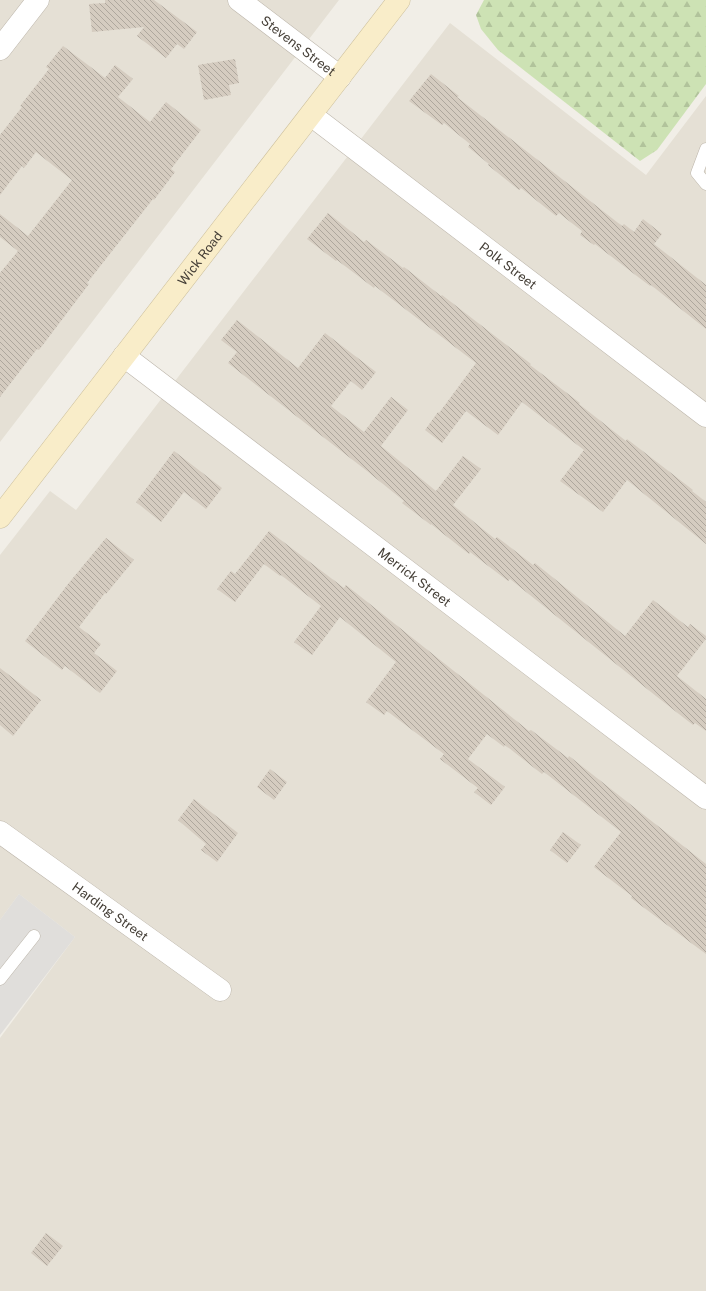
<svg xmlns="http://www.w3.org/2000/svg" width="706" height="1291" viewBox="0 0 706 1291" font-family="'Public Sans',sans-serif">
<style>
.residential{fill:#e5e0d5}
.forest{fill:url(#forest-firs)}
.parking{fill:#e0dedb}
.building{fill:url(#building-back-hatch)}
.lines{fill:none;stroke-linecap:round;stroke-linejoin:round}
.lane-casing{stroke:#bcb5aa;stroke-width:13}
.street-casing{stroke:#bcb5aa;stroke-width:23}
.secondary-casing{stroke:#ccbf9b;stroke-width:23}
.lane{stroke:#fff;stroke-width:12}
.street{stroke:#fff;stroke-width:22}
.secondary{stroke:#f9edc9;stroke-width:22}
.labels{text-anchor:middle;stroke-width:3.5;stroke-linejoin:round;paint-order:stroke}
.street-label{font-size:13px;fill:#443e36;stroke:#fff}
</style>
<defs>
<pattern id="forest-firs" width="22" height="20" patternUnits="userSpaceOnUse"><rect width="22" height="20" fill="#cde2b4"/><path d="M5 1l3.5 6h-7zM16 11l3.5 6h-7z" fill="#b1c39b"/></pattern>
<pattern id="building-back-hatch" width="6" height="6" patternUnits="userSpaceOnUse"><rect width="6" height="6" fill="#d5ccc0"/><path d="M-1 5l2 2M0 0l6 6M5-1l2 2" fill="none" stroke="#aea79d"/></pattern>
</defs>
<rect width="100%" height="100%" fill="#f1eee7"/>
<path class="residential" d="M 0,0 L 339,0 L 0,442 Z
M 450,23 L 646,175 L 706,96 L 706,1291 L 0,1291 L 0,1038 L 75,937 L 19,894 L 0,920 L 0,555 L 50,491 L 76,510 Z"/>
<path class="forest" d="M 484,0 L 706,0 L 706,84 L 657,150 L 640,161 L 498,50 L 481,29 L 476,15 Z"/>
<path class="parking" d="M 19,894 L 75,937 L 0,1035 L 0,920 Z"/>
<path class="building" d="M 105,0 L 154,0 L 197,32 L 184,49 L 177,44 L 166,58 L 137,36 L 144,27 L 92,32 L 89,4 L 105,3 Z
M 63,46 L 105,78 L 115,65 L 133,79 L 118,97 L 150,122 L 166,102 L 201,130 L 171,169 L 175,172 L 154,200 L 153,199 L 87,283 L 89,284 L 39,350 L 37,349 L 0,397 L 0,273 L 18,251 L 0,237 L 0,214 L 28,236 L 72,180 L 36,152 L 24,168 L 22,166 L 0,195 L 0,135 L 22,107 L 20,106 L 49,69 L 46,67 Z
M 235,59 L 239,83 L 229,85 L 231,95 L 204,100 L 198,65 Z
M 431,74 L 459,96 L 457,97 L 622,226 L 624,224 L 634,232 L 643,219 L 662,234 L 654,244 L 706,285 L 706,329 L 651,285 L 650,286 L 595,244 L 594,245 L 580,235 L 582,231 L 559,213 L 556,216 L 521,188 L 519,190 L 488,165 L 489,164 L 468,147 L 470,144 L 444,123 L 442,125 L 409,101 Z
M 328,213 L 364,242 L 366,240 L 403,268 L 404,267 L 441,296 L 442,295 L 531,364 L 530,365 L 580,403 L 579,404 L 626,441 L 627,439 L 693,490 L 692,491 L 706,502 L 706,544 L 627,480 L 603,512 L 560,481 L 584,450 L 522,402 L 498,435 L 466,411 L 442,443 L 425,430 L 438,412 L 439,413 L 476,363 L 375,286 L 374,288 L 337,260 L 336,261 L 307,239 Z
M 237,320 L 298,368 L 325,333 L 376,372 L 362,390 L 351,381 L 331,406 L 364,432 L 391,397 L 408,410 L 381,446 L 436,491 L 463,456 L 481,469 L 453,505 L 495,539 L 497,537 L 533,565 L 535,563 L 625,636 L 653,600 L 688,627 L 690,624 L 706,636 L 706,639 L 677,676 L 706,699 L 706,731 L 695,723 L 693,725 L 656,696 L 510,579 L 508,581 L 470,552 L 469,554 L 431,524 L 431,525 L 402,503 L 404,501 L 367,471 L 228,363 L 237,352 L 221,340 Z
M 174,451 L 222,488 L 206,509 L 184,492 L 161,522 L 136,502 Z
M 269,531 L 344,588 L 346,585 L 529,731 L 531,730 L 568,758 L 569,756 L 706,864 L 706,954 L 631,898 L 632,896 L 594,867 L 621,832 L 544,772 L 542,774 L 505,745 L 504,747 L 487,734 L 468,759 L 505,787 L 491,805 L 474,792 L 478,788 L 440,759 L 444,754 L 387,711 L 384,715 L 366,702 L 396,662 L 340,617 L 312,655 L 294,642 L 321,606 L 281,575 L 280,576 L 264,564 L 235,602 L 217,589 L 231,571 L 235,574 Z
M 106,538 L 134,560 L 106,594 L 105,593 L 79,627 L 101,644 L 94,653 L 117,671 L 100,693 L 65,666 L 62,670 L 25,641 L 68,584 Z
M 0,668 L 41,700 L 13,736 L 0,725 Z
M 270,769 L 287,782 L 274,800 L 257,787 Z
M 194,799 L 238,833 L 217,862 L 201,850 L 206,844 L 178,820 Z
M 563,832 L 581,845 L 567,863 L 550,850 Z
M 46,1233 L 63,1246 L 47,1266 L 31,1253 Z"/>
<g class="lines">
<g class="lane-casing">
<path id="lane" d="M 706,149 L 697,173 L 706,184
M 0,979 L 34,936"/>
</g>
<g class="street-casing">
<g id="street">
<path id="s1" d="M 239,0 L 340,77"/>
<path d="M 0,49 L 38,0"/>
<path id="s2" d="M 311,115 L 706,416"/>
<path id="s3" d="M 124,356 L 706,798"/>
<path id="s4" d="M 0,832 L 220,990"/>
</g>
</g>
<g class="secondary-casing">
<g id="secondary">
<path id="s5" d="M 0,517 L 399,0"/>
</g>
</g>
<use href="#lane" class="lane"/>
<use href="#street" class="street"/>
<use href="#secondary" class="secondary"/>
</g>
<g class="labels">
<g class="street-label">
<text dy="5" stroke="none"><textPath href="#s1" startOffset="75">Stevens Street</textPath></text>
<text dy="5" stroke="none"><textPath href="#s5" startOffset="327">Wick Road</textPath></text>
<text dy="5" stroke="none"><textPath href="#s2" startOffset="248">Polk Street</textPath></text>
<text dy="5" stroke="none"><textPath href="#s3" startOffset="365">Merrick Street</textPath></text>
<text dy="5" stroke="none"><textPath href="#s4" startOffset="136">Harding Street</textPath></text>
</g>
</g>
</svg>
